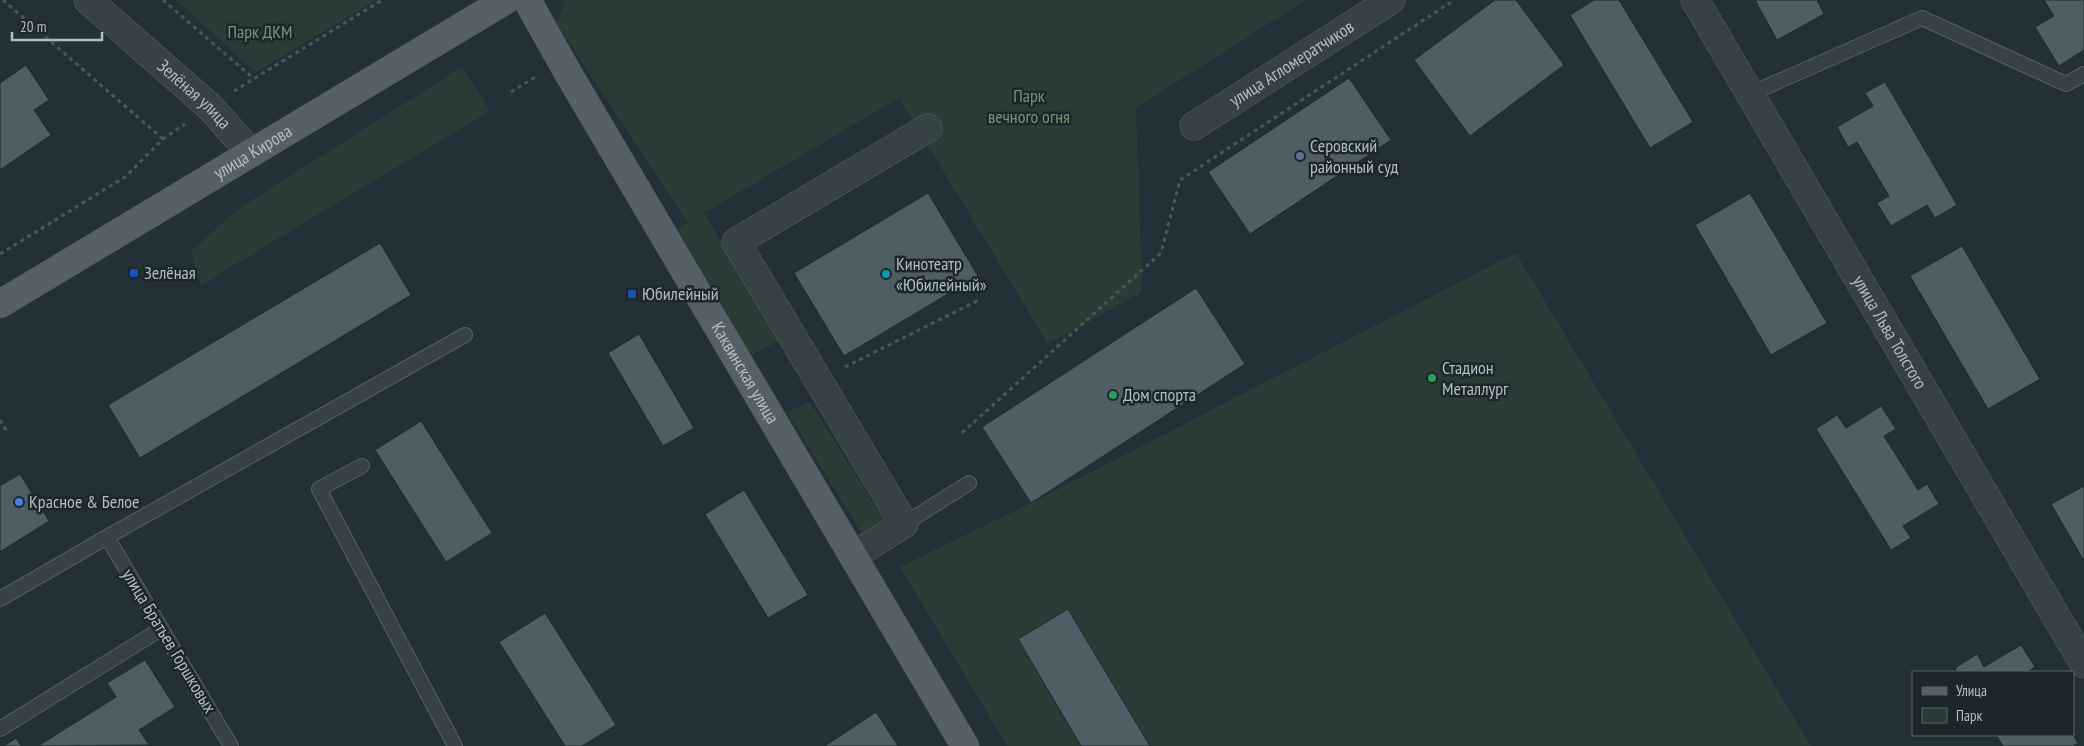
<svg xmlns="http://www.w3.org/2000/svg" width="2084" height="746" viewBox="0 0 2084 746" font-family="'PT Sans Narrow',sans-serif">
<style>
.green{fill:#293c37}
.building{fill:#4f5e65;stroke:#1e292e}
.lines{fill:none;stroke-linecap:round;stroke-linejoin:round}
.service-casing{stroke:#556065;stroke-width:16}
.minor-casing{stroke:#556065;stroke-width:29}
.tertiary-casing{stroke:#556065;stroke-width:29}
.primary-casing{stroke:#404b50;stroke-width:29}
.path{stroke:#475956;stroke-width:3;stroke-dasharray:4 4;stroke-linecap:butt}
.service{stroke:#374247;stroke-width:14}
.minor{stroke:#374247;stroke-width:28}
.tertiary{stroke:#374247;stroke-width:28}
.primary{stroke:#556167;stroke-width:28}
.service-dot{fill:#5c6f8a;stroke:#1c272c;stroke-width:2}
.transit-dot{fill:#1a4fb4;stroke:#1c272c;stroke-width:2}
.culture-dot{fill:#0f9aa8;stroke:#1c272c;stroke-width:2}
.leisure-dot{fill:#2e9e5b;stroke:#1c272c;stroke-width:2}
.shop-dot{fill:#3f7fe0;stroke:#1c272c;stroke-width:2}
.labels{text-anchor:middle;stroke-width:5;stroke-linejoin:round;paint-order:stroke}
.park-label{font-size:18px;fill:#749673;stroke:#1c272c}
.street-label{font-size:18px;fill:#b2bdc3;stroke:#1c272c}
.poi-label{font-size:18px;fill:#b2bdc3;stroke:#1c272c;text-anchor:start}
</style>
<rect width="100%" height="100%" fill="#243037"/>
<path class="green" d="M 176,0 L 376,0 L 256,72 Z
M 565,0 L 1306,0 L 1136,108 L 1142,292 L 1048,344 L 899,98 L 704,213 L 779,341 L 751,355 L 678,229 L 688,223 L 557,24 Z
M 462,67 L 490,111 L 201,285 L 191,251 L 241,207 Z
M 1516,253 L 1811,746 L 1007,746 L 900,567 L 1031,503 Z
M 810,402 L 887,525 L 866,540 L 787,412 Z"/>
<path class="building" d="M 1495,0 L 1516,0 L 1564,65 L 1470,136 L 1414,60 Z
M 1594,0 L 1619,0 L 1693,122 L 1650,148 L 1570,15 Z
M 1755,0 L 1817,0 L 1824,14 L 1777,40 Z
M 2044,0 L 2084,0 L 2084,50 L 2059,66 L 2035,27 L 2054,16 Z
M 26,65 L 49,100 L 34,110 L 51,135 L 0,170 L 0,83 Z
M 1349,78 L 1391,140 L 1250,234 L 1208,172 Z
M 1885,82 L 1957,205 L 1935,218 L 1927,205 L 1891,226 L 1877,203 L 1889,196 L 1857,142 L 1848,147 L 1837,127 L 1873,106 L 1865,93 Z
M 928,193 L 978,276 L 844,356 L 794,273 Z
M 1750,193 L 1827,323 L 1771,355 L 1695,225 Z
M 380,243 L 411,295 L 140,458 L 108,405 Z
M 1962,246 L 2040,379 L 1988,409 L 1910,276 Z
M 1196,288 L 1245,364 L 1031,503 L 982,427 Z
M 639,334 L 694,428 L 663,446 L 608,353 Z
M 1881,406 L 1896,429 L 1884,436 L 1918,490 L 1927,484 L 1939,504 L 1903,526 L 1911,538 L 1891,550 L 1816,429 L 1837,415 L 1846,428 Z
M 421,421 L 492,533 L 446,562 L 375,450 Z
M 20,474 L 49,521 L 0,552 L 0,486 Z
M 2084,486 L 2084,561 L 2051,504 Z
M 744,490 L 808,595 L 768,618 L 705,514 Z
M 1068,609 L 1150,746 L 1081,746 L 1018,639 Z
M 545,613 L 616,725 L 582,746 L 565,746 L 499,642 Z
M 2021,645 L 2035,667 L 2027,672 L 1957,672 L 1955,668 L 1977,654 L 1984,667 Z
M 145,660 L 175,707 L 139,730 L 149,745 L 38,746 L 116,697 L 107,683 Z
M 876,712 L 898,746 L 825,746 Z
M 1996,735 L 2073,735 L 2078,743 L 2073,746 L 2003,746 Z
M 16,738 L 21,746 L 4,746 Z"/>
<g class="lines">
<g class="service-casing">
<path id="service" d="M 1750,94 L 1922,18 L 2066,84 L 2084,74
M 362,466 L 319,489 L 455,746
M 904,524 L 969,483
M 107,537 L 231,746
M 0,599 L 107,537 L 465,335
M 0,729 L 161,629"/>
</g>
<g class="minor-casing">
<g id="minor">
<path id="s1" d="M 1695,0 L 2084,664"/>
<path id="s2" d="M 1194,126 L 1391,0"/>
<path d="M 853,556 L 904,524 L 736,242 L 928,128"/>
</g>
</g>
<g class="tertiary-casing">
<g id="tertiary">
<path id="s3" d="M 88,0 L 210,107 L 251,153"/>
</g>
</g>
<g class="primary-casing">
<g id="primary">
<path id="s4" d="M 527,0 L 568,73 L 965,746"/>
<path id="s5" d="M 0,304 L 506,0"/>
</g>
</g>
<path class="path" d="M 3,0 L 163,139
M 163,0 L 253,78
M 234,91 L 382,0
M 511,92 L 537,76
M 0,254 L 125,177 L 163,139 L 185,124
M 845,367 L 981,299
M 0,420 L 8,433
M 962,433 L 1161,253 L 1180,180 L 1454,0"/>
<use href="#service" class="service"/>
<use href="#minor" class="minor"/>
<use href="#tertiary" class="tertiary"/>
<use href="#primary" class="primary"/>
</g>
<circle class="service-dot" cx="1300" cy="156" r="5"/>
<g class="transit-dot">
<rect x="129" y="268" width="10" height="10" rx="2.5"/>
<rect x="627" y="289" width="10" height="10" rx="2.5"/>
</g>
<circle class="culture-dot" cx="886" cy="274" r="5"/>
<g class="leisure-dot">
<circle cx="1432" cy="378" r="5"/>
<circle cx="1113" cy="395" r="5"/>
</g>
<circle class="shop-dot" cx="19" cy="502" r="5"/>
<g class="labels">
<g class="park-label">
<text x="260" y="38">Парк ДКМ</text>
<text x="1029" y="102">Парк<tspan x="1029" dy="21">вечного огня</tspan></text>
</g>
<g class="street-label">
<text dy="6" stroke="none"><textPath href="#s2" startOffset="116">улица Агломератчиков</textPath></text>
<text dy="6" stroke="none"><textPath href="#s3" startOffset="142">Зелёная улица</textPath></text>
<text dy="6" stroke="none"><textPath href="#s5" startOffset="295">улица Кирова</textPath></text>
<text dy="6" stroke="none"><textPath href="#s1" startOffset="385">улица Льва Толстого</textPath></text>
<text dy="6" stroke="none"><textPath href="#s4" startOffset="432">Каквинская улица</textPath></text>
<text transform="translate(169 641) rotate(59)" y="6">улица Братьев Горшковых</text>
</g>
<g class="poi-label">
<text x="1310" y="152">Серовский<tspan x="1310" dy="21">районный суд</tspan></text>
<text x="896" y="270">Кинотеатр<tspan x="896" dy="21">«Юбилейный»</tspan></text>
<text x="144" y="279">Зелёная</text>
<text x="642" y="300">Юбилейный</text>
<text x="1442" y="374">Стадион<tspan x="1442" dy="21">Металлург</tspan></text>
<text x="1123" y="401">Дом спорта</text>
<text x="29" y="508">Красное &amp; Белое</text>
</g>
</g>
<rect x="1912" y="671" width="162" height="65" fill="#1c272c" stroke="#586368"/>
<rect x="1922" y="687" width="25" height="8" fill="#556167" stroke="#586368"/>
<text x="1956" y="696" font-size="15" fill="#b2bdc3">Улица</text>
<rect x="1922" y="708" width="25" height="15" fill="#293c37" stroke="#586368"/>
<text x="1956" y="721" font-size="15" fill="#b2bdc3">Парк</text>
<path d="M12 32v8h90v-8" fill="none" stroke="#b2bdc3" stroke-width="2.5"/>
<text x="20" y="32" font-size="15" fill="#b2bdc3" stroke="#1c272c" stroke-width="4" paint-order="stroke">20 m</text>
</svg>
